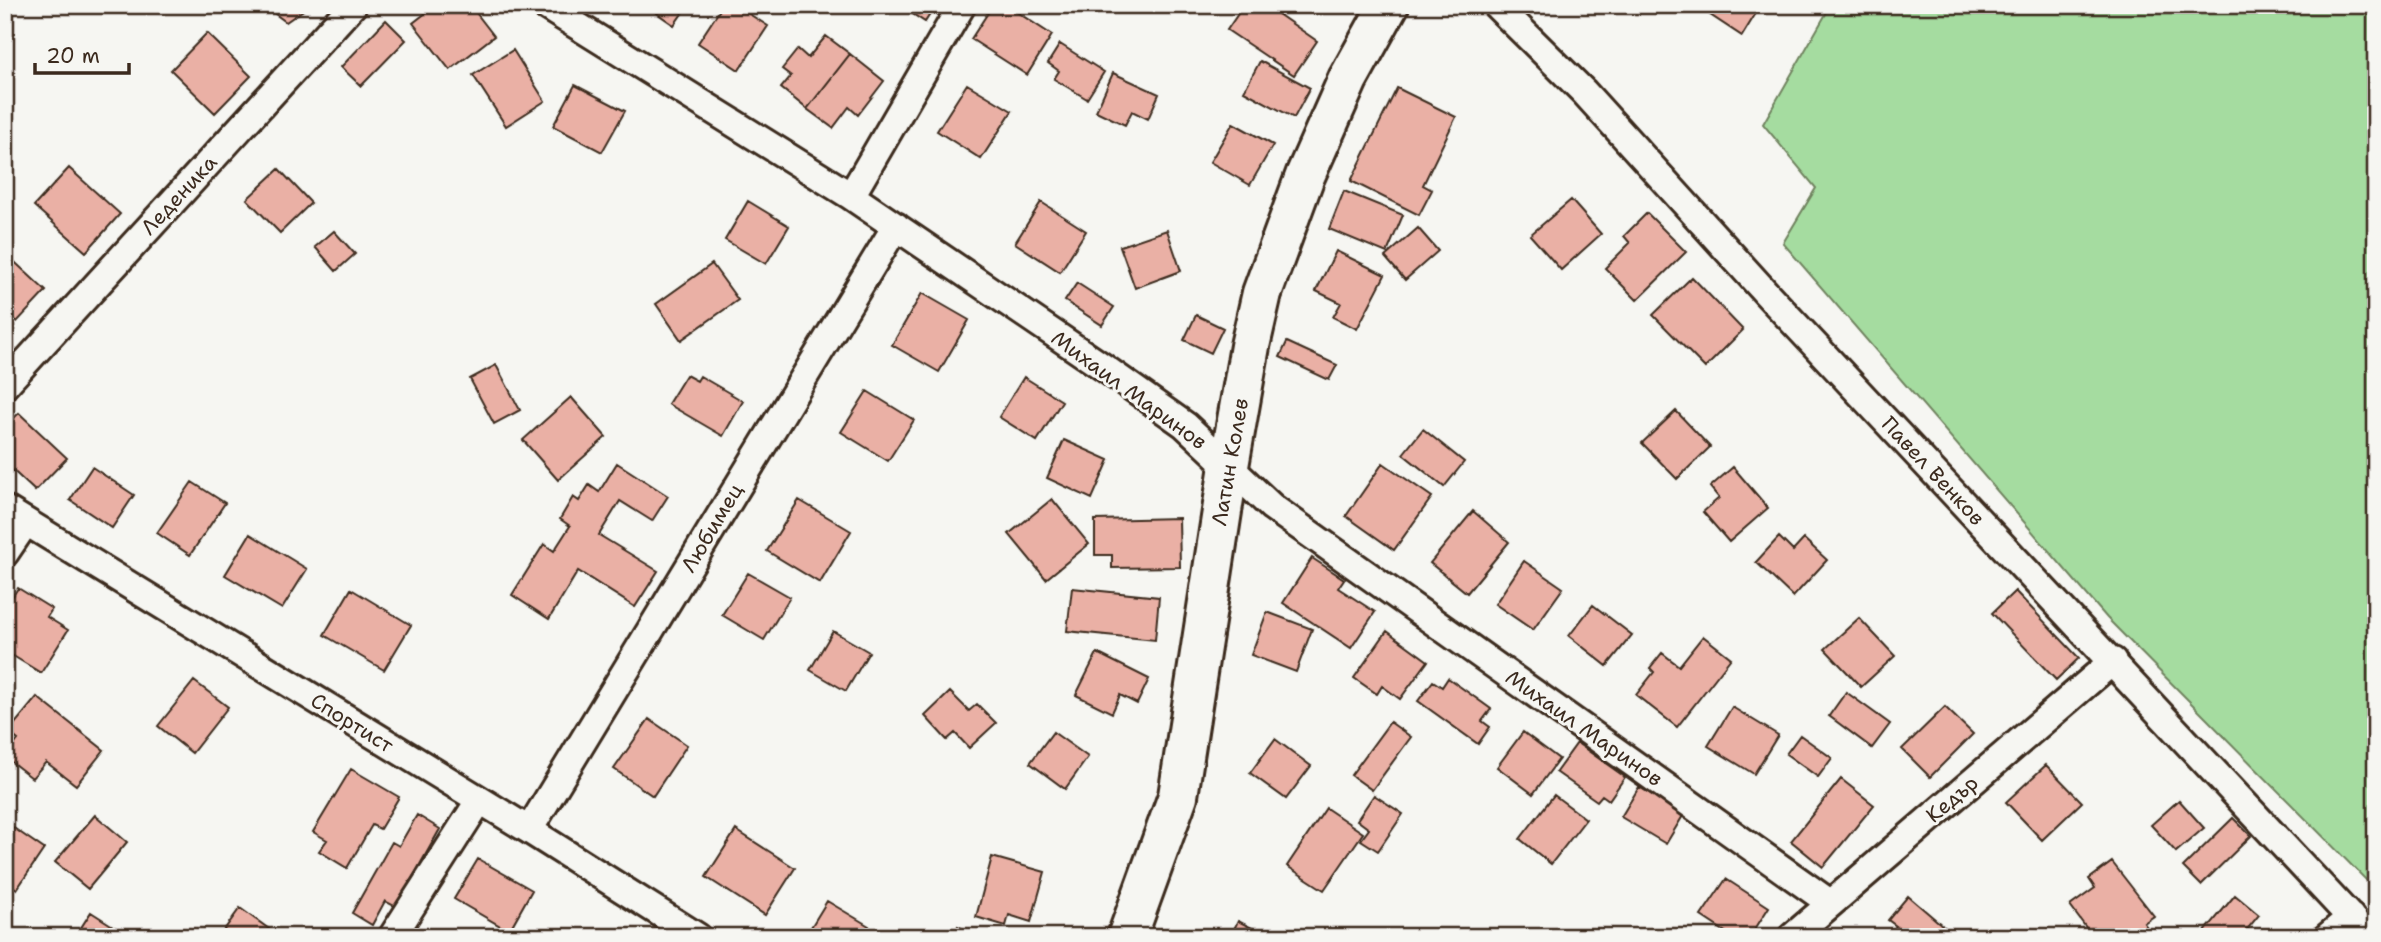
<svg xmlns="http://www.w3.org/2000/svg" width="2381" height="942" viewBox="0 0 2381 942" font-family="'Shantell Sans',sans-serif">
<style>
.green{fill:#a5dca0;stroke:#70835f;stroke-width:2}
.building{fill:#eab0a5;stroke:#3b2a1e;stroke-width:2}
.lines{fill:none;stroke-linecap:round;stroke-linejoin:round}
.minor-casing{stroke:#3b2a1e;stroke-width:32}
.primary-casing{stroke:#3b2a1e;stroke-width:44}
.minor{stroke:#f6f6f2;stroke-width:26}
.primary{stroke:#f6f6f2;stroke-width:38}
.labels{text-anchor:middle;stroke-width:6;stroke-linejoin:round;paint-order:stroke}
.street-label{font-size:21px;fill:#3b2a1e;stroke:#f6f6f2}
</style>
<rect width="100%" height="100%" fill="#f6f6f2"/>
<filter id="ink" filterUnits="userSpaceOnUse"><feTurbulence type="fractalNoise" baseFrequency=".0143" numOctaves="2"/><feDisplacementMap in="SourceGraphic" scale="14" xChannelSelector="R" yChannelSelector="G"/><feConvolveMatrix kernelMatrix="1 2 1 2 8 2 1 2 1" color-interpolation-filters="sRGB"/></filter>
<g filter="url(#ink)">
<path class="green" d="M 1831,5 L 2376,5 L 2376,890 L 2107,618 L 1783,243 L 1816,188 L 1763,124 Z"/>
<path class="building" d="M 263,5 L 309,5 L 309,6 L 286,22 Z
M 436,5 L 470,5 L 494,36 L 450,70 L 413,23 Z
M 645,5 L 688,5 L 674,25 Z
M 723,5 L 735,5 L 768,26 L 739,70 L 698,43 Z
M 899,5 L 936,5 L 925,22 Z
M 993,5 L 1006,5 L 1052,35 L 1027,75 L 971,39 Z
M 1244,5 L 1265,5 L 1317,41 L 1294,75 L 1227,30 Z
M 1695,5 L 1761,5 L 1742,36 Z
M 386,20 L 406,40 L 361,86 L 341,67 Z
M 207,33 L 251,76 L 215,113 L 171,70 Z
M 826,36 L 850,54 L 807,109 L 781,88 L 791,76 L 782,69 L 798,49 L 808,58 Z
M 1060,44 L 1104,72 L 1087,99 L 1054,79 L 1059,71 L 1048,63 Z
M 513,50 L 545,101 L 506,126 L 473,75 Z
M 850,54 L 884,81 L 858,115 L 849,107 L 833,128 L 807,109 Z
M 1260,61 L 1310,88 L 1294,118 L 1244,91 Z
M 1113,73 L 1159,94 L 1148,119 L 1132,111 L 1125,125 L 1096,111 Z
M 967,84 L 1012,111 L 981,159 L 937,131 Z
M 575,85 L 625,111 L 602,152 L 553,126 Z
M 1397,88 L 1456,117 L 1423,185 L 1432,190 L 1419,215 L 1351,181 Z
M 1233,123 L 1273,145 L 1250,185 L 1210,162 Z
M 69,168 L 120,214 L 86,252 L 34,206 Z
M 279,169 L 311,203 L 280,233 L 247,199 Z
M 1344,191 L 1403,215 L 1387,253 L 1329,229 Z
M 1571,200 L 1601,234 L 1561,270 L 1530,235 Z
M 748,201 L 789,226 L 766,264 L 725,240 Z
M 1041,202 L 1086,231 L 1060,272 L 1015,243 Z
M 1647,213 L 1686,252 L 1637,300 L 1605,268 L 1630,243 L 1624,236 Z
M 1418,228 L 1438,251 L 1405,280 L 1385,257 Z
M 1167,230 L 1181,271 L 1135,288 L 1120,246 Z
M 334,231 L 355,254 L 336,271 L 315,247 Z
M 1336,251 L 1385,275 L 1357,329 L 1333,317 L 1341,303 L 1316,291 Z
M 5,253 L 46,291 L 17,322 L 5,312 Z
M 712,264 L 738,300 L 681,340 L 656,304 Z
M 1692,277 L 1743,330 L 1705,368 L 1653,315 Z
M 1077,283 L 1114,307 L 1102,325 L 1065,301 Z
M 922,293 L 969,320 L 939,372 L 892,345 Z
M 1196,315 L 1223,328 L 1211,353 L 1184,340 Z
M 1287,342 L 1337,365 L 1329,380 L 1280,357 Z
M 496,365 L 520,410 L 494,424 L 470,379 Z
M 686,375 L 697,381 L 700,376 L 743,401 L 723,436 L 668,404 Z
M 1024,377 L 1062,401 L 1037,441 L 999,417 Z
M 867,391 L 914,420 L 888,461 L 841,432 Z
M 571,397 L 606,437 L 558,480 L 523,440 Z
M 1676,411 L 1710,447 L 1677,479 L 1642,443 Z
M 19,413 L 67,458 L 35,491 L 5,463 L 5,427 Z
M 1423,429 L 1464,462 L 1444,487 L 1403,454 Z
M 1064,440 L 1109,460 L 1092,499 L 1047,478 Z
M 617,463 L 668,496 L 652,521 L 620,501 L 599,535 L 658,571 L 635,607 L 578,571 L 549,619 L 512,595 L 544,544 L 554,551 L 570,526 L 560,519 L 573,497 L 579,501 L 589,485 L 599,492 Z
M 1383,463 L 1432,497 L 1394,550 L 1346,516 Z
M 92,467 L 134,495 L 112,528 L 70,500 Z
M 1733,467 L 1768,508 L 1729,542 L 1703,512 L 1719,498 L 1710,487 Z
M 192,482 L 225,503 L 190,555 L 157,533 Z
M 1052,499 L 1089,544 L 1046,579 L 1009,534 Z
M 799,500 L 851,531 L 820,583 L 767,551 Z
M 1473,511 L 1509,542 L 1467,593 L 1430,563 Z
M 1179,518 L 1180,567 L 1112,568 L 1112,555 L 1095,555 L 1095,520 Z
M 250,534 L 307,569 L 282,609 L 225,575 Z
M 1779,537 L 1793,551 L 1804,539 L 1827,560 L 1793,597 L 1756,562 Z
M 1312,558 L 1344,579 L 1338,588 L 1375,612 L 1351,648 L 1283,603 Z
M 1524,561 L 1563,588 L 1533,630 L 1495,604 Z
M 748,573 L 790,597 L 764,640 L 722,615 Z
M 18,588 L 52,609 L 47,617 L 68,630 L 41,673 L 5,651 L 5,608 Z
M 1072,588 L 1159,597 L 1155,640 L 1067,631 Z
M 351,589 L 411,625 L 384,670 L 324,635 Z
M 2015,591 L 2079,658 L 2056,680 L 1992,613 Z
M 1593,605 L 1632,635 L 1607,666 L 1569,636 Z
M 1267,612 L 1312,629 L 1296,672 L 1251,655 Z
M 1859,618 L 1895,656 L 1861,687 L 1825,649 Z
M 833,631 L 869,652 L 846,691 L 810,670 Z
M 1387,631 L 1428,661 L 1400,699 L 1382,686 L 1377,694 L 1354,678 Z
M 1703,636 L 1731,658 L 1677,727 L 1636,695 L 1654,672 L 1650,668 L 1662,653 L 1679,666 Z
M 1097,653 L 1149,679 L 1137,704 L 1120,695 L 1112,713 L 1076,695 Z
M 1448,678 L 1491,709 L 1482,721 L 1490,727 L 1478,744 L 1418,701 L 1433,681 L 1442,687 Z
M 194,681 L 228,707 L 192,753 L 158,726 Z
M 950,692 L 969,711 L 977,704 L 996,723 L 969,748 L 955,733 L 947,740 L 925,716 Z
M 1846,692 L 1890,724 L 1872,748 L 1829,716 Z
M 37,697 L 104,750 L 76,785 L 46,762 L 32,778 L 5,757 L 18,740 L 8,732 Z
M 1732,707 L 1778,735 L 1754,774 L 1708,746 Z
M 1945,707 L 1973,734 L 1930,777 L 1902,749 Z
M 649,719 L 687,745 L 653,796 L 614,769 Z
M 1390,722 L 1411,737 L 1372,790 L 1351,775 Z
M 1053,732 L 1088,757 L 1065,789 L 1030,763 Z
M 1523,732 L 1559,759 L 1533,794 L 1497,767 Z
M 1800,735 L 1832,758 L 1818,777 L 1786,754 Z
M 1275,739 L 1311,766 L 1286,799 L 1250,773 Z
M 1577,743 L 1625,777 L 1609,800 L 1602,795 L 1597,801 L 1556,772 Z
M 2046,765 L 2082,802 L 2042,840 L 2006,802 Z
M 351,769 L 399,797 L 380,829 L 372,825 L 347,868 L 319,851 L 327,840 L 313,832 Z
M 1841,779 L 1874,805 L 1823,867 L 1791,841 Z
M 1639,787 L 1684,814 L 1666,844 L 1621,817 Z
M 1374,795 L 1403,814 L 1378,851 L 1361,840 L 1369,829 L 1357,820 Z
M 1554,795 L 1586,819 L 1551,864 L 1520,839 Z
M 2179,800 L 2204,828 L 2176,852 L 2151,825 Z
M 1326,808 L 1363,833 L 1324,890 L 1287,866 Z
M 95,815 L 127,842 L 88,889 L 55,862 Z
M 417,815 L 440,829 L 396,907 L 385,901 L 372,925 L 352,913 L 392,842 L 399,846 Z
M 2233,818 L 2251,836 L 2201,885 L 2183,867 Z
M 5,822 L 44,849 L 17,889 L 5,881 Z
M 736,830 L 795,868 L 765,915 L 706,877 Z
M 992,857 L 1045,872 L 1031,922 L 1009,915 L 1006,926 L 976,917 Z
M 478,859 L 532,890 L 509,931 L 454,899 Z
M 2112,862 L 2154,916 L 2144,923 L 2154,937 L 2093,937 L 2070,906 L 2095,888 L 2089,879 Z
M 1726,879 L 1769,907 L 1750,937 L 1733,937 L 1701,916 Z
M 2235,895 L 2259,915 L 2241,937 L 2205,937 L 2203,934 Z
M 1908,896 L 1956,937 L 1892,937 L 1889,935 L 1896,926 L 1888,920 Z
M 827,901 L 869,926 L 863,937 L 805,937 Z
M 240,908 L 280,937 L 219,937 Z
M 91,912 L 130,937 L 75,937 Z
M 1238,921 L 1270,937 L 1230,937 Z
M 958,926 L 977,937 L 952,937 Z"/>
<g class="lines">
<g class="minor-casing">
<path id="minor" d="M 544,5 L 851,196 L 1103,367 L 1185,425 L 1272,507 L 1830,903
M 1496,5 L 1584,92 L 1767,294 L 2369,937
M 851,196 L 962,5
M 5,385 L 353,5
M 5,509 L 529,830 L 698,937
M 5,553 L 26,522
M 529,830 L 896,226
M 392,937 L 479,801
M 1792,937 L 2113,661
M 2327,937 L 2351,917"/>
</g>
<g class="primary-casing">
<path id="primary" d="M 1127,937 L 1178,796 L 1229,466 L 1250,346 L 1262,293 L 1305,176 L 1348,79 L 1389,5"/>
</g>
<use href="#minor" class="minor"/>
<use href="#primary" class="primary"/>
</g>
</g>
<g class="labels">
<g class="street-label">
<text transform="translate(179 195) rotate(-47)" y="7">Леденика</text>
<text transform="translate(1129 390) rotate(36)" y="7">Михаил Маринов</text>
<text transform="translate(1230 462) rotate(-80)" y="7">Латин Колев</text>
<text transform="translate(1933 471) rotate(47)" y="7">Павел Венков</text>
<text transform="translate(712 528) rotate(-59)" y="7">Любимец</text>
<text transform="translate(352 723) rotate(32)" y="7">Спортист</text>
<text transform="translate(1584 728) rotate(35)" y="7">Михаил Маринов</text>
<text transform="translate(1952 799) rotate(-40)" y="7">Кедър</text>
</g>
</g>
<rect width="2381" height="942" fill="none" stroke="#f6f6f2" stroke-width="28"/>
<rect x="14" y="14" width="2353" height="914" fill="none" stroke="#3b2a1e" stroke-width="2.5" filter="url(#ink)"/>
<path d="M35 63v10h94v-10" fill="none" stroke="#3b2a1e" stroke-width="3.5"/>
<text x="46" y="63" font-size="21" fill="#3b2a1e" stroke="#f6f6f2" stroke-width="5" paint-order="stroke">20 m</text>
</svg>
